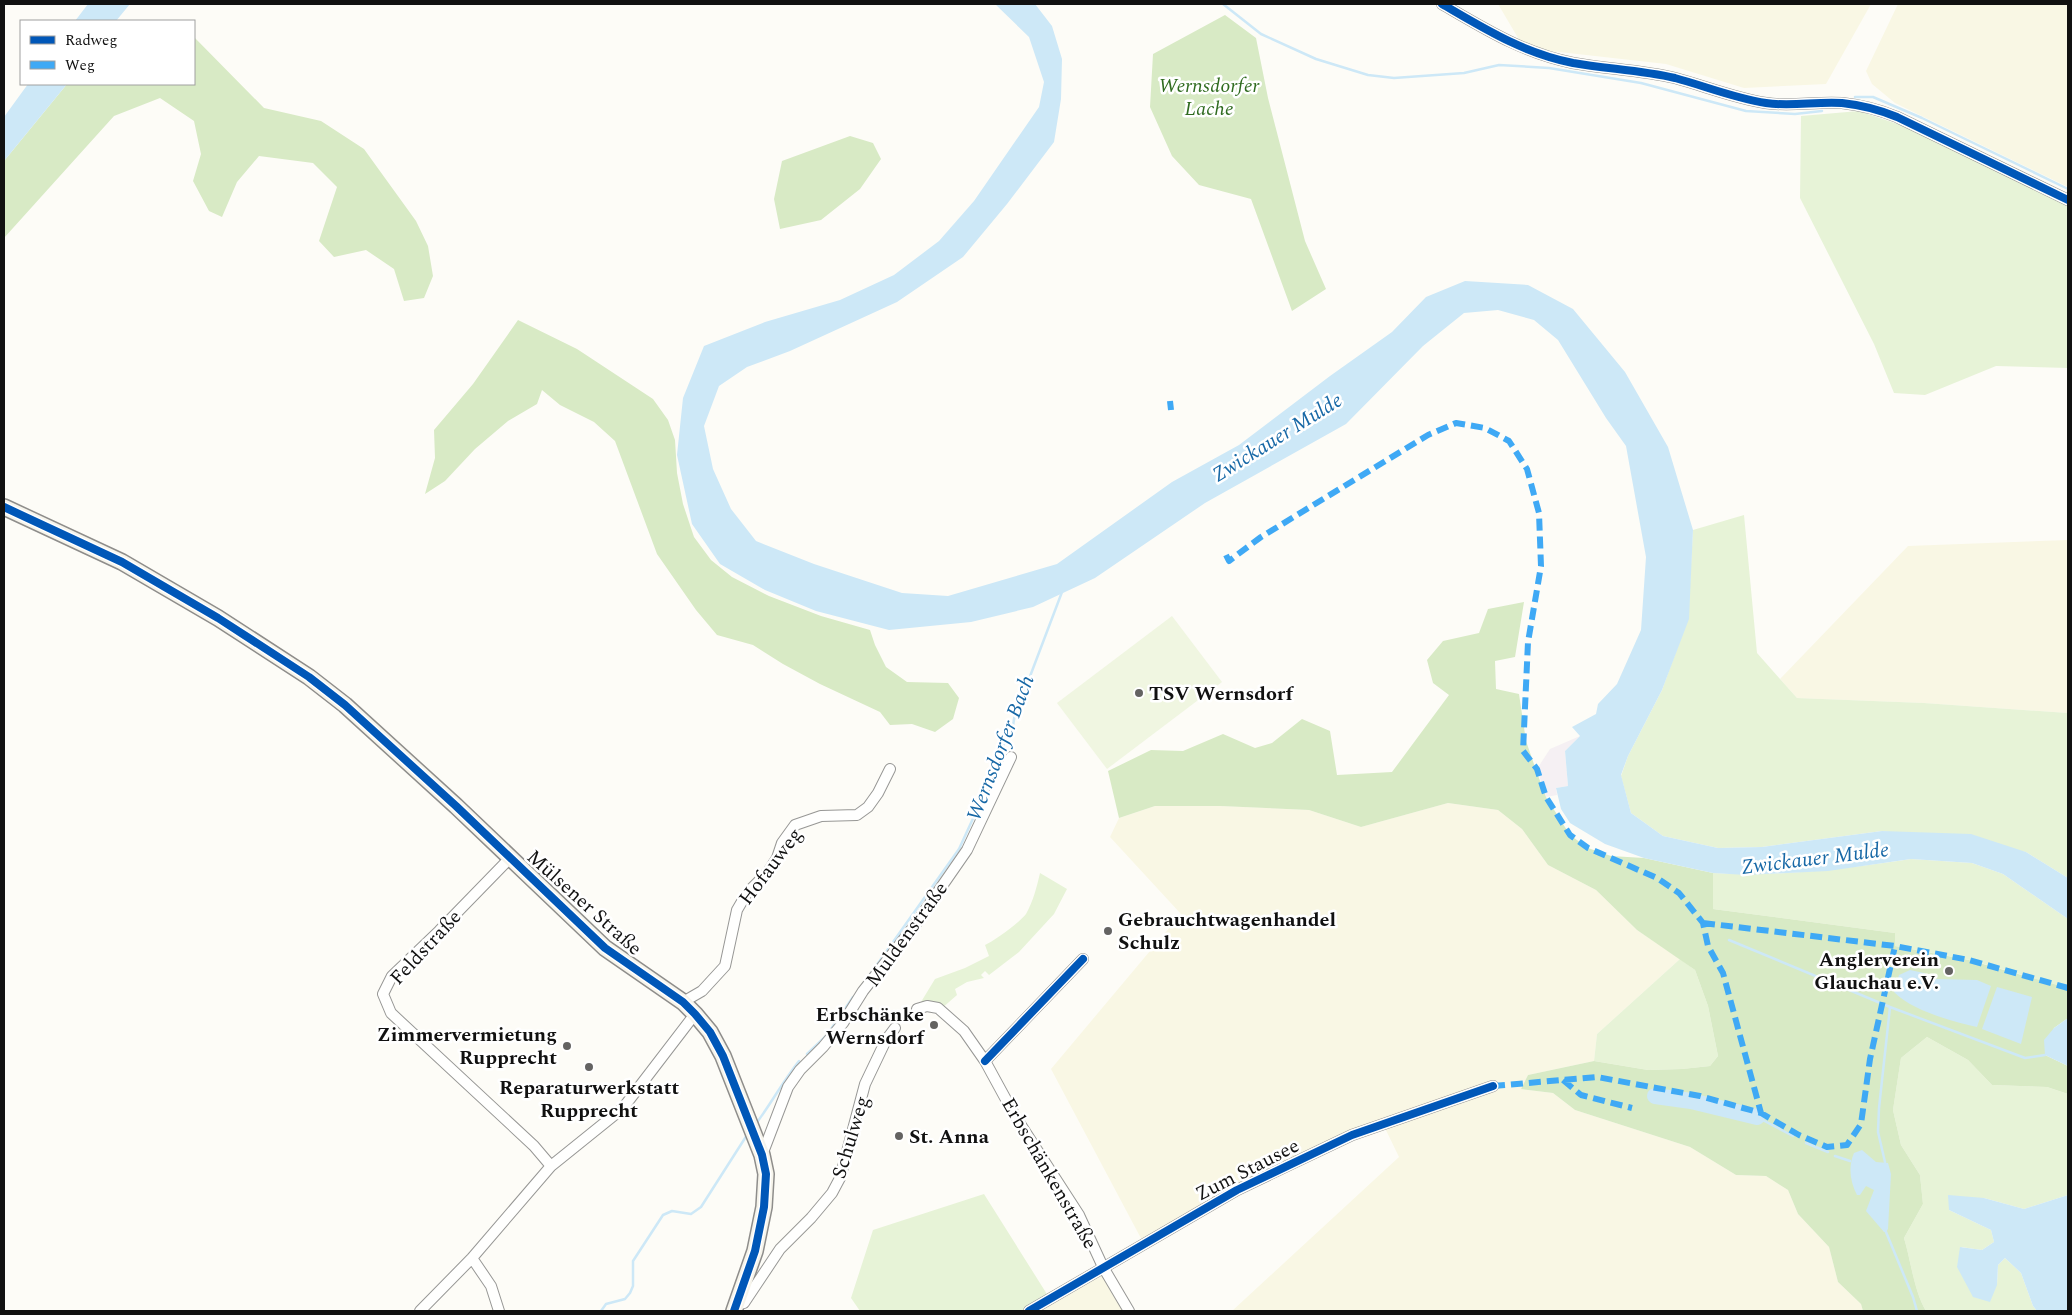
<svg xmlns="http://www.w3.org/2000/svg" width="2072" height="1315" viewBox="0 0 2072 1315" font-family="Spectral,serif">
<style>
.industrial{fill:#f5f0f3}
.farmland{fill:#f9f7e4}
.green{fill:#e7f3d7}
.forest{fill:#d8eac5}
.pitch{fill:#f0f6e1}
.water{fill:#cde8f7}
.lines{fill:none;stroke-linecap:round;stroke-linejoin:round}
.stream{stroke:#cde8f7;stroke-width:2.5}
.river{stroke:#cde8f7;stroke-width:16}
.street-casing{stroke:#979795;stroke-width:12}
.secondary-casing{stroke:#8e8d8b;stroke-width:18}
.street{stroke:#fffffe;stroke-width:10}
.secondary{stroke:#f6f4eb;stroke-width:15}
.quiet{stroke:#3fa9f5;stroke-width:6;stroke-dasharray:12 6;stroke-linecap:butt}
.cycleway-casing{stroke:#fff;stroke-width:11}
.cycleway{stroke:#0057b8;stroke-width:8}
.poi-dot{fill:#646362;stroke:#fff;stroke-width:2}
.labels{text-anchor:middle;stroke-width:5;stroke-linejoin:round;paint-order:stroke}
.park-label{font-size:20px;font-style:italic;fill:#2f6b1f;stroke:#fff}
.poi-label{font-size:20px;font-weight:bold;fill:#111;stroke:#fff;text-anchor:start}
.street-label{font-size:20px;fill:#111;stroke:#fff}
.water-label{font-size:21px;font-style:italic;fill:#1768a6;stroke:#fff}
</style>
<rect width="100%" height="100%" fill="#fdfcf7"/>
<path class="industrial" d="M 1580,736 L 1565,751 L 1568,786 L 1556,788 L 1557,795 L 1546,797 L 1537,769 L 1550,749 Z"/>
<path class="farmland" d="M 1498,4 L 1871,4 L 1826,84 L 1744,88 L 1666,64 L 1524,48 Z
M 1898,4 L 2068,4 L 2068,187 L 1895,103 L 1872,84 L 1866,71 Z
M 2068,540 L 2068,713 L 1924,703 L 1797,698 L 1780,679 L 1908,546 Z
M 1448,803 L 1498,810 L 1522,829 L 1548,865 L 1596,890 L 1637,930 L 1680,959 L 1597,1034 L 1594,1061 L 1528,1075 L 1521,1089 L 1553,1093 L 1575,1110 L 1690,1147 L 1736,1175 L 1766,1176 L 1788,1190 L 1798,1214 L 1829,1247 L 1838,1282 L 1861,1304 L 1863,1311 L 1232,1311 L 1399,1157 L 1383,1124 L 1352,1135 L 1144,1244 L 1051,1069 L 1181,914 L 1110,837 L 1119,818 L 1155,806 L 1220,806 L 1309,810 L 1361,827 Z
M 1103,1267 L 1128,1311 L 1029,1311 Z"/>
<path class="green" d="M 1859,111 L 1915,130 L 2068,204 L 2068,368 L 1996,366 L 1925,395 L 1894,393 L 1874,344 L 1800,198 L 1801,116 Z
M 1744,515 L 1757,653 L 1797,698 L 1924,703 L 2068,713 L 2068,878 L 2026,852 L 1882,831 L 1762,847 L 1718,848 L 1663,836 L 1631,813 L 1621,776 L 1628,756 L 1662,690 L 1688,619 L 1693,530 Z
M 1911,859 L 1972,863 L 2003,874 L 2068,919 L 2068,988 L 1970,960 L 1895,946 L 1895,933 L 1713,909 L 1713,873 C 1780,877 1845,869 1911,859 Z
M 1040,873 L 1067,889 L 1054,914 L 1019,952 L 989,975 L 985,971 L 981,975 L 984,978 L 967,982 L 955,989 L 957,995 L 941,1009 L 931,1003 L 921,1002 L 935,979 L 965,968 L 989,956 L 985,945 C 994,941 1020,922 1026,914 C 1033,902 1037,886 1040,873 Z
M 1680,959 L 1695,970 L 1708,1006 L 1718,1056 L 1710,1066 L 1682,1069 L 1648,1070 L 1594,1061 L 1597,1034 Z
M 1927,1037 L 1968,1060 L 1992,1085 L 2047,1087 L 2068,1094 L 2068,1195 L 2024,1209 L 1984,1198 L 1949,1210 L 1991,1230 L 1994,1242 L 1982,1250 L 1961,1247 L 1997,1285 L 1998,1265 L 2005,1258 L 2021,1273 L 2033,1306 L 2037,1311 L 1926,1311 C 1914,1291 1911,1261 1904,1238 L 1923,1204 L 1920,1175 L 1901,1145 L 1893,1110 L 1901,1058 Z
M 984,1194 L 1050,1299 L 1029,1311 L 860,1311 L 851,1298 L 873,1230 Z"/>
<path class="forest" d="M 1225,15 L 1256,38 L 1268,98 L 1305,241 L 1326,289 L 1292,311 L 1251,199 L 1199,185 L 1172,156 L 1150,107 L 1153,54 Z
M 194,37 L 264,108 L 321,121 L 364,149 L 416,221 L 428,246 L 433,276 L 424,298 L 404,301 L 394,269 L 366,250 L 334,257 L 319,241 L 337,187 L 313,163 L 259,156 L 237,182 L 222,217 L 209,211 L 193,181 L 201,154 L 194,121 L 160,98 L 114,116 L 4,238 L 4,161 L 67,84 L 194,84 Z
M 850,136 L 873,143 L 881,159 L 860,189 L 821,220 L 780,229 L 774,199 L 782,161 Z
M 518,320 L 577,349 L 653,399 L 668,420 L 675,440 L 677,473 L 683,504 L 694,537 L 711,560 L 732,577 L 769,596 L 821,616 L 870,630 L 875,645 L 886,667 L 907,682 L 948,683 L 959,698 L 953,719 L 935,732 L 912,724 L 890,725 L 880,712 L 820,684 L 783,664 L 753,645 L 717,635 L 696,610 L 657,554 L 615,441 L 594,422 L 560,405 L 542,390 L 537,404 L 508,421 L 475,449 L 445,481 L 425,494 L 435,458 L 434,430 L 473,384 Z
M 1524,602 L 1515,657 L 1495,661 L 1496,689 L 1519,694 L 1526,741 L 1536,770 L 1546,797 L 1570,835 L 1588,848 L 1611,856 L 1644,858 L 1713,873 L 1713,909 L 1895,933 L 1895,946 L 1969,960 L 2068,988 L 2068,1018 L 2054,1028 L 2045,1055 L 2068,1066 L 2068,1094 L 2047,1087 L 1992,1085 L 1968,1060 L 1927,1037 L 1901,1058 L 1893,1110 L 1901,1145 L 1920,1175 L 1923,1204 L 1904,1238 C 1911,1261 1914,1291 1926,1311 L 1863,1311 L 1861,1304 L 1838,1282 L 1829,1247 L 1798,1214 L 1788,1190 L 1766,1176 L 1736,1175 L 1690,1147 L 1575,1110 L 1553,1093 L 1521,1089 L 1528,1075 L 1594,1061 L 1648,1070 L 1682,1069 L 1710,1066 L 1718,1056 L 1708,1006 L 1695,970 L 1637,930 L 1596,890 L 1548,865 L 1522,829 L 1498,810 L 1448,803 L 1361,827 L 1309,810 L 1220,806 L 1155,806 L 1119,818 L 1108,771 L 1151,750 L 1183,751 L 1223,734 L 1255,748 L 1272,743 L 1302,719 L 1330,731 L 1337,775 L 1392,772 L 1449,695 L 1433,683 L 1427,660 L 1443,641 L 1479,633 L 1488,609 Z"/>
<path class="pitch" d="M 1172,616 L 1222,682 L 1107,769 L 1057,703 Z"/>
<path class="water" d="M 88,4 L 130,4 L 116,21 L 75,21 Z
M 995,4 L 1035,4 L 1052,26 L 1062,59 L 1061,99 L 1054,142 L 1007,204 L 963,257 L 897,302 L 790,351 L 747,367 L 719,386 L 704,426 L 713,469 L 731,509 L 756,541 L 814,564 L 902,593 L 948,596 L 1057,564 L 1172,482 L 1239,445 L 1330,376 L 1392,332 L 1426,297 L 1465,281 L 1528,285 L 1573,309 L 1625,372 L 1668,447 L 1693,530 L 1689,619 L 1662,690 L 1628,756 L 1621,775 L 1631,813 L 1663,836 L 1718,848 L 1762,847 L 1882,831 L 1971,834 L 2026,852 L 2068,878 L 2068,919 L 2003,874 L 1972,863 L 1911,859 L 1828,871 L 1746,875 L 1713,873 L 1644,858 L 1605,844 L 1570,823 L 1561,809 L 1556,788 L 1568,786 L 1565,751 L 1580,736 L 1572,727 L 1596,714 L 1598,704 L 1617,684 L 1641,630 L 1646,557 L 1626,446 L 1606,418 L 1558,340 L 1534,320 L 1498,310 L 1464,313 L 1423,346 L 1346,424 L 1205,503 L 1095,578 L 1033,607 L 971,622 L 889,630 L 816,611 L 765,590 L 720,564 L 692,524 L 677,455 L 683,398 L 704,346 L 765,322 L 840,300 L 894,275 L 939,241 L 974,201 L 1039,107 L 1044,82 L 1029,37 Z
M 28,84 L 67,84 L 4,161 L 4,117 Z
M 1910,970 L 1924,973 L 1936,979 L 1977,980 L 1991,986 L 1977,1027 C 1953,1022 1911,1010 1894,992 L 1899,975 Z
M 1997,987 L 2032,997 L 2021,1044 L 1982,1029 Z
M 2068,1018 L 2068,1066 L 2045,1055 L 2044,1040 L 2054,1028 Z
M 1862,1150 L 1876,1162 L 1888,1163 L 1891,1174 L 1888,1229 L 1886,1232 L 1884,1232 L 1866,1211 L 1874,1190 L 1866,1186 L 1860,1195 L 1857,1195 C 1850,1182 1848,1167 1854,1153 Z
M 1948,1195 L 1984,1198 L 2024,1209 L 2068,1195 L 2068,1311 L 2037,1311 L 2033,1306 L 2021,1273 L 2005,1258 L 1998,1265 L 1997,1285 L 1990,1302 L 1973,1297 L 1957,1267 L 1960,1247 L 1982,1250 L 1994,1242 L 1991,1230 L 1949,1210 Z"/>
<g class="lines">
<path class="stream" d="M 1223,4 L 1261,34 L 1316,59 L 1368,75 L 1394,78 L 1464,73 L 1499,65 L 1549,68 L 1641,83 L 1746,111 L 1795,114 L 1822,111
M 1855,97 L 1873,97 L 1922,118 L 2068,189
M 1729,940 L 1890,1007 L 2025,1058 L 2045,1055
M 864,983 L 959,849 L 987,788 L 995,763 L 1013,726 L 1016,706 L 1029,679 L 1062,592
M 829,1032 L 853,997
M 807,1054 L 826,1036
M 1757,1117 L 1793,1136
M 755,1125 C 771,1104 783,1081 799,1061
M 1806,1143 L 1828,1152
M 1835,1156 L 1850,1161
M 1885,1162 L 1878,1132 L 1879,1108 L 1890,1007
M 1886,1232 L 1913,1297 L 1917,1311
M 601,1311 L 606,1304 L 625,1299 L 630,1293 L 633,1286 L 633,1261 L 663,1215 L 672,1211 L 691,1214 L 701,1207 L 747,1135"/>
<path class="river" d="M 1655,1096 L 1691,1101 L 1757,1117"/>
<g class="street-casing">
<path id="street" d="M 1442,4 C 1485,29 1523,53 1573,63 C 1607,69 1641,70 1675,78 C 1705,86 1734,98 1766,103 C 1791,107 1817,101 1842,103 C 1861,105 1880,110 1897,117 L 2068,200
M 683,1002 L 702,991 L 725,966 L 737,910 L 747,893 L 768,872 L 777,858 L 782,843 L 795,825 L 821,816 L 857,815 L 868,807 L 878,793 L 890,769
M 917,1009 L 927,1006 L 938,1008 L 964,1031 L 985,1061 L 1015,1116 L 1079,1215 L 1103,1267 L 1129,1311
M 985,1061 L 1083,959
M 762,1155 L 788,1087 L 800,1070 L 823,1047 L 843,1023 L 863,991 L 915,925 L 967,850 L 1011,757
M 551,1166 L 623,1108 L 695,1014
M 472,1258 L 491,1286 L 499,1311
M 735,1305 L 744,1303 L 780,1249 L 811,1218 L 832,1193 L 840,1178 L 865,1084 L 886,1040 L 895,1028
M 420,1311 L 472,1258 L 551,1166 L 534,1146 L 391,1013 L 383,994 L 392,976 L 439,931 L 511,857
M 1029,1311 L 1237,1190 L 1352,1135 L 1493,1086"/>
</g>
<g class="secondary-casing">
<path id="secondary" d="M 4,507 L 122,562 L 218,618 L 309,677 L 345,705 L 456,806 L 605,948 L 683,1002 L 695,1014 L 710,1032 L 723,1056 L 762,1155 L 766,1174 L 764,1207 L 755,1251 L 734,1311"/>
</g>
<use href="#street" class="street"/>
<use href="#secondary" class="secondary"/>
<path class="quiet" d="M 1170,401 L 1171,410
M 1226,555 L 1229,561 L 1261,537 L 1428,435 L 1456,423 L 1485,428 L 1509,441 L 1527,469 L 1539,513 L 1541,566 L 1528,642 L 1523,751 L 1537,769 L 1546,797 L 1570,835 L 1588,848 L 1657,878 L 1679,893 L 1703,923 L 1708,946 L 1723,973 L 1761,1113
M 1703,923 L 1895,946 L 1969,960 L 2068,988
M 1563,1080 L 1581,1095 L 1632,1108
M 1493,1086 L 1597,1077 L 1700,1096 L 1761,1113 L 1799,1135 L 1827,1147 L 1847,1145 L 1861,1124 L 1870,1059 L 1895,946"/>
<g class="cycleway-casing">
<path id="cycleway" d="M 1442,4 C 1485,29 1523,53 1573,63 C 1607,69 1641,70 1675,78 C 1705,86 1734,98 1766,103 C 1791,107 1817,101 1842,103 C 1861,105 1880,110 1897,117 L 2068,200
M 4,507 L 122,562 L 218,618 L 309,677 L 345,705 L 456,806 L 605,948 L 683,1002 L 695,1014 L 710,1032 L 723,1056 L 762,1155 L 766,1174 L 764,1207 L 755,1251 L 734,1311
M 985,1061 L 1083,959
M 1029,1311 L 1237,1190 L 1352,1135 L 1493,1086"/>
</g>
<use href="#cycleway" class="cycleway"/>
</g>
<g class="poi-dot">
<circle cx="1139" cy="693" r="5"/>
<circle cx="1108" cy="931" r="5"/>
<circle cx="1949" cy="971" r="5"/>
<circle cx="934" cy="1025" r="5"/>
<circle cx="567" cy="1046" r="5"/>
<circle cx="589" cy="1067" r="5"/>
<circle cx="899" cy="1136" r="5"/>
</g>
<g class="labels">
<g class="park-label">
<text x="1209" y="92">Wernsdorfer<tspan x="1209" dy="23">Lache</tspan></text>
</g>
<g class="poi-label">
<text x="1149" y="700">TSV Wernsdorf</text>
<text x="1118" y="926">Gebrauchtwagenhandel<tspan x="1118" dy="23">Schulz</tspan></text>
<text x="1939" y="966" text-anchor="end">Anglerverein<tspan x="1939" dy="23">Glauchau e.V.</tspan></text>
<text x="924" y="1021" text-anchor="end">Erbschänke<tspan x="924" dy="23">Wernsdorf</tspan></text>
<text x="557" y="1041" text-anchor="end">Zimmervermietung<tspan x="557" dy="23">Rupprecht</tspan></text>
<text x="589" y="1094" text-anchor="middle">Reparaturwerkstatt<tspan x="589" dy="23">Rupprecht</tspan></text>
<text x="909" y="1143">St. Anna</text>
</g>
<g class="street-label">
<text transform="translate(770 866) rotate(-53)" y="7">Hofauweg</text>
<text transform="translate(585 902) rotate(42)" y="7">Mülsener Straße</text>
<text transform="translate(906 934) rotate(-54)" y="7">Muldenstraße</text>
<text transform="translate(425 947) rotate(-47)" y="7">Feldstraße</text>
<text transform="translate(850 1137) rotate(-73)" y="7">Schulweg</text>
<text transform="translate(1247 1169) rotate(-27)" y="7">Zum Stausee</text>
<text transform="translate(1050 1173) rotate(60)" y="7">Erbschänkenstraße</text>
</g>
<g class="water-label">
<text transform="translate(1277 437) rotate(-32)" y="7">Zwickauer Mulde</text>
<text transform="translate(1000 748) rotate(-69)" y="7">Wernsdorfer Bach</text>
<text transform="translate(1815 858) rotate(-7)" y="7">Zwickauer Mulde</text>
</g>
</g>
<rect width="2072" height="1315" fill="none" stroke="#111111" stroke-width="10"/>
<rect x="20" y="20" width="175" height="65" fill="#ffffff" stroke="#a0a0a0"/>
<rect x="30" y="36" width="25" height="8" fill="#0057b8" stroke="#a0a0a0"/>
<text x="65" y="45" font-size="15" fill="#111111">Radweg</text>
<rect x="30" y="61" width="25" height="8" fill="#3fa9f5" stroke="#a0a0a0"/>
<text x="65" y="70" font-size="15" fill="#111111">Weg</text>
</svg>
